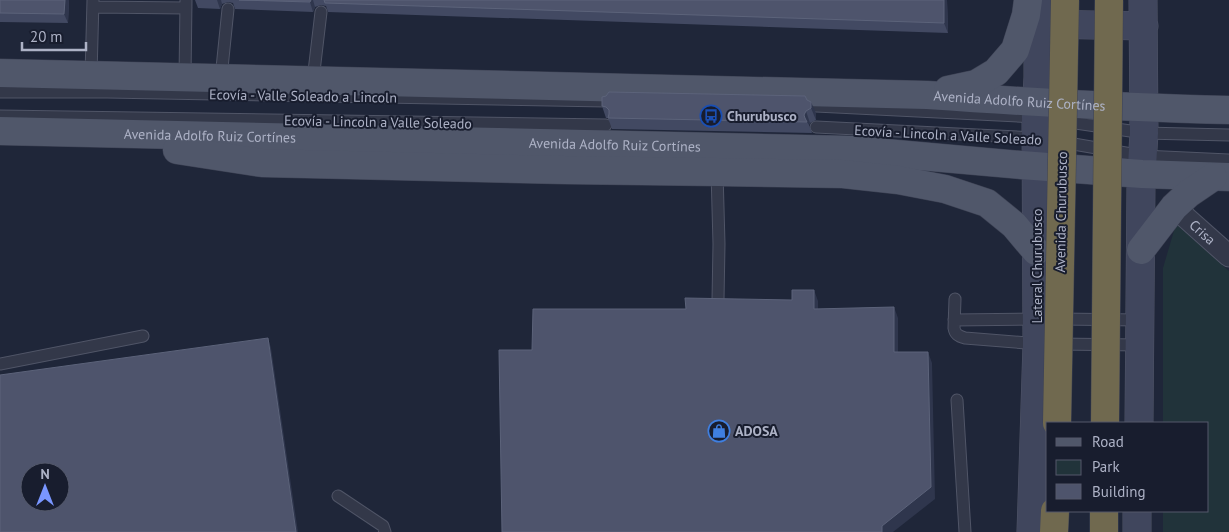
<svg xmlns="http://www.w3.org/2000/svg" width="1229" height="532" viewBox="0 0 1229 532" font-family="'PT Sans',sans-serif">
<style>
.green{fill:#21333a}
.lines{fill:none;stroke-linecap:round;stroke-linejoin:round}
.lane-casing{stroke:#505567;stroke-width:13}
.street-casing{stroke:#505567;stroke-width:23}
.secondary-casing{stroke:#505567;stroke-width:29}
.primary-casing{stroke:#3c4153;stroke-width:29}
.highway-casing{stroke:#3d4254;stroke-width:29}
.lane{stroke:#333849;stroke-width:11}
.street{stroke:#333849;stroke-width:21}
.secondary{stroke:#40465d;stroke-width:28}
.primary{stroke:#50576a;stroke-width:28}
.highway{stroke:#70694f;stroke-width:28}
.highway-bridge-casing{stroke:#3d4254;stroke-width:29;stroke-linecap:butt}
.highway-bridge{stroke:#70694f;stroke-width:28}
.wall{fill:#424962}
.shaded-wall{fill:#2f364d}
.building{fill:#4e546c;stroke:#5c637a;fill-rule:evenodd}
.labels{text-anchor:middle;stroke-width:4;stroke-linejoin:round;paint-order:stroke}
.street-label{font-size:14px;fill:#adb2c6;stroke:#181d2e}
.poi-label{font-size:14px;font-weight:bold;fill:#adb2c6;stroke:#181d2e;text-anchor:start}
</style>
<rect width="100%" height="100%" fill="#1f2639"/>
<path class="green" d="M 1176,224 L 1229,271 L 1229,532 L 1163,532 L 1163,511 L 1208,511 L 1208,423 L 1163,423 L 1163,268 Z"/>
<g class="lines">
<g class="lane-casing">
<path id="lane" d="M 93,7 L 186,8
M 91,75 L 93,0
M 185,77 L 186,1
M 221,78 L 228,9
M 313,80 L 321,12
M 0,92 L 107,92 L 606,101
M 816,106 L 1036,117
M 0,116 L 606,125
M 1062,121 L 1144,133 L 1229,135
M 816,127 L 1036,138
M 1062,142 L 1143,156 L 1229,160
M 717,172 L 719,244 L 718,300
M 955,299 L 954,328 C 955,334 958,336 965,338 L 1039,344
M 1059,319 L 1140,320
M 954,320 L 1038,319
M 1057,344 L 1140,345
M 0,364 L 143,336
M 957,400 L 965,532
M 338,496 L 383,526 L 385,532"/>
</g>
<g class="street-casing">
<g id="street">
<path id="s1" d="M 1174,207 L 1229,256"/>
</g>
</g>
<g class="secondary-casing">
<path id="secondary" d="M 1042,24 L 1144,26
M 1139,423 L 1141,183 L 1144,133 L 1143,0
M 1031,532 L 1037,344 L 1036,117 L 1038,77 L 1038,0
M 1137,532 L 1137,511"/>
</g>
<g class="primary-casing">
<g id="primary">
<path id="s2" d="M 0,73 L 927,95 C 1028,102 1128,108 1229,110"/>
<path d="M 948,90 L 976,84 L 996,72 L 1015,50 L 1026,15 L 1028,0"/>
<path id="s3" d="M 0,131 L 852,150 L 1021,165 L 1142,174 L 1229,177"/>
<path d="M 177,150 L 262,163 L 564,170 L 717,172 L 843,174 L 898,180 L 945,189 L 987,203 L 1014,225 L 1036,251"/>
<path d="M 1141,250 L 1174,207 L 1188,194 L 1213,177"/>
</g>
</g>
<g class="highway-casing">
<path id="highway" d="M 1054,532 L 1055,511
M 1104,532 L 1104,511"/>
</g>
<use href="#lane" class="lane"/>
<use href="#street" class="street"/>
<use href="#secondary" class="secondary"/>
<use href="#primary" class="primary"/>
<use href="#highway" class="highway"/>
<g class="highway-bridge-casing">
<path id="highway-bridge" d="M 1057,423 L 1065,0
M 1105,423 L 1109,0"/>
</g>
<use href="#highway-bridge" class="highway-bridge"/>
</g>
<path class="wall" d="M 0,0 L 69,0 L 68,23 L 0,22 Z
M 195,0 L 947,0 L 948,33 L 328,12 L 326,6 L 321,5 L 315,7 L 313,12 L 235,9 L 233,3 L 228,2 L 222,4 L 220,9 L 198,8 Z
M 807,100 L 816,113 L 816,120 L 810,123 L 809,125 L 812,133 L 612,129 L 608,118 L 606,118 L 602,106 Z"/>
<path class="shaded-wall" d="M 65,0 L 69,0 L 68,23 L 64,14 Z
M 217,0 L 221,0 L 222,4 L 220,9 Z
M 311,0 L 313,0 L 315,7 L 313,12 L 310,2 Z
M 944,0 L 947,0 L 948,33 L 944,23 Z
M 811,102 L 816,113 L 816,120 L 811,108 Z
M 806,111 L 810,123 L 809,125 L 807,122 L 806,121 L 804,115 Z
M 814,290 L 818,301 L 818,320 L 814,309 Z
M 894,307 L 898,318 L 898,363 L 894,352 Z
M 268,338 L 271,348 L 298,532 L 296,532 Z
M 928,352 L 932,363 L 935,499 L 893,532 L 882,532 L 882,526 Z"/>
<path class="building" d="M 0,0 L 65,0 L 64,14 L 0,13 Z
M 239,0 L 311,0 L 310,2 Z
M 324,0 L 944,0 L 944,23 L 325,3 Z
M 609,92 L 805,96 L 807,100 L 811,102 L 811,108 L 806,111 L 804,115 L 805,118 L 807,122 L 608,118 L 609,114 L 609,110 L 606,107 L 602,106 L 602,97 L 606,96 Z
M 792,290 L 814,290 L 814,309 L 894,307 L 894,352 L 928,352 L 931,487 L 882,526 L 882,532 L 502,532 L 499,350 L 532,350 L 533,309 L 686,309 L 685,298 L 792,300 Z
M 268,338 L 296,532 L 0,532 L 0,375 ZM 30,472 L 60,472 L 60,502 L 30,502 Z"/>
<defs>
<g id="bus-ring" transform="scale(1.125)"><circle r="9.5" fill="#181d2e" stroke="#1a4fb4" stroke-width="1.5"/><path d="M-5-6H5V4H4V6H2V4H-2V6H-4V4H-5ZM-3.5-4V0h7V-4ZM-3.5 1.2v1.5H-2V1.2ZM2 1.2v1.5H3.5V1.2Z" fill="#1a4fb4"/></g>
<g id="shop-ring" transform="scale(1.125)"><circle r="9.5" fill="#181d2e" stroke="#3f7fe0" stroke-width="1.5"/><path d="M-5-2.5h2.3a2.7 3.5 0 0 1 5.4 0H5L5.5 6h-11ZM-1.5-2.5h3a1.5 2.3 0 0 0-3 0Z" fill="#3f7fe0"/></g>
</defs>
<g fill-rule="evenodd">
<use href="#bus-ring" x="711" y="116"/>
<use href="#shop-ring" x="719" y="431"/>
</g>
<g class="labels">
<g class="street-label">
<text transform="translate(303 96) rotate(1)" y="5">Ecovía - Valle Soleado a Lincoln</text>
<text dy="5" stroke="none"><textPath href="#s2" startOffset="1020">Avenida Adolfo Ruiz Cortínes</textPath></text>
<text transform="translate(378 122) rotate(1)" y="5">Ecovía - Lincoln a Valle Soleado</text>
<text transform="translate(948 135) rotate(3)" y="5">Ecovía - Lincoln a Valle Soleado</text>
<text dy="5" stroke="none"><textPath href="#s3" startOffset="210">Avenida Adolfo Ruiz Cortínes</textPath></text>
<text dy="5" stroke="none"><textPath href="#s3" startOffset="615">Avenida Adolfo Ruiz Cortínes</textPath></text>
<text transform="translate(1061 212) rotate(-89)" y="5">Avenida Churubusco</text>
<text dy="5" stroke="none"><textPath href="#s1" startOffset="38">Crisa</textPath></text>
<text transform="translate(1037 266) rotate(-90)" y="5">Lateral Churubusco</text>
</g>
<g class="poi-label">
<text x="727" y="121">Churubusco</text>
<text x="735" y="436">ADOSA</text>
</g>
</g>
<rect x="1046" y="422" width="162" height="90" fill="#181d2e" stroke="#54596b"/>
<rect x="1056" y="438" width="25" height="8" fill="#50576a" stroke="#54596b"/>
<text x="1092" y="447" font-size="15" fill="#adb2c6">Road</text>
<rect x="1056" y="460" width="25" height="15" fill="#21333a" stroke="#54596b"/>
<text x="1092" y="472" font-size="15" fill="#adb2c6">Park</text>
<rect x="1056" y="484" width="25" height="15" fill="#4e546c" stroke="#54596b"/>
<text x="1092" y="497" font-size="15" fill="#adb2c6">Building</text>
<g transform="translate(45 487)"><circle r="24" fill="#181d2e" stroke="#54596b"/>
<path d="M0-4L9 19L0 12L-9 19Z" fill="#7996ff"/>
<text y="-8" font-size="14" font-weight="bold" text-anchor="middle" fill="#adb2c6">N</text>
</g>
<path d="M22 42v8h64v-8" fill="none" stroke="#adb2c6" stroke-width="2.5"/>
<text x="30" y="42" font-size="15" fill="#adb2c6" stroke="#181d2e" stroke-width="4" paint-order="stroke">20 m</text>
</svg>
